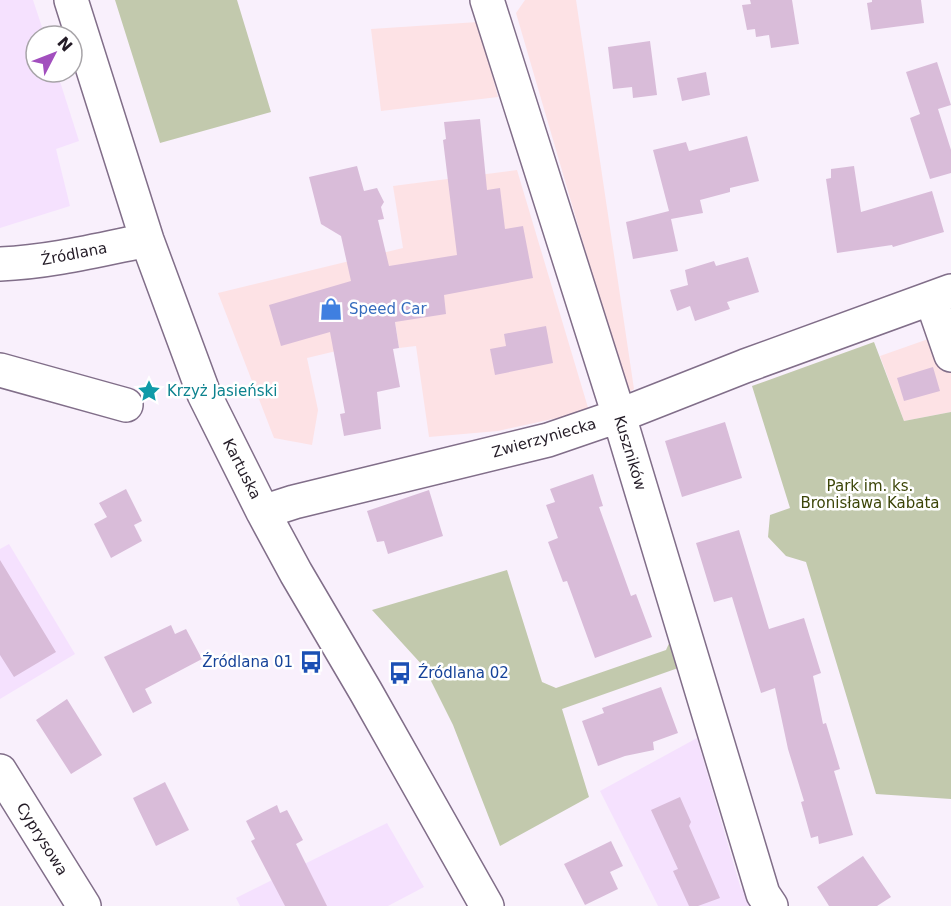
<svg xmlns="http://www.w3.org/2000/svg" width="951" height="906" viewBox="0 0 951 906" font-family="'DejaVu Sans',sans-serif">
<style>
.built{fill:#f5e1fe}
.industrial{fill:#fde2e5}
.green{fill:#c2c9ad}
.building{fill:#d9bcd9}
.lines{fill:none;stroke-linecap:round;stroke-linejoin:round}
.minor-casing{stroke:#816e89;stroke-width:36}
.minor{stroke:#fff;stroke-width:33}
.labels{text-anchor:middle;stroke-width:5;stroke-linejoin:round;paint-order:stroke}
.street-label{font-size:15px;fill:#231b26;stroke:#fff}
.shop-label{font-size:15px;fill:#366cbe;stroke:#fff;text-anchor:start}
.culture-label{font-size:15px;fill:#0d838f;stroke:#fff;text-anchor:start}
.park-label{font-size:15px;fill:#3c4508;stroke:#fff}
.transit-label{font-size:15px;fill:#164399;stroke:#fff;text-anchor:end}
</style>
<rect width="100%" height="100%" fill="#f9f0fc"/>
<path class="built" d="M 0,0 L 33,0 L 45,36 L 36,36 L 36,72 L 57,72 L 79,141 L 56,149 L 70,206 L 0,228 Z
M 9,544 L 75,654 L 0,699 L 0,549 Z
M 697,738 L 741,889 L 747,886 L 759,906 L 658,906 L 600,791 Z
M 387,823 L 424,887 L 388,906 L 240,906 L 236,898 Z"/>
<path class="industrial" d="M 525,0 L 576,0 L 634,389 L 627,393 L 516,13 Z
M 478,22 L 498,97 L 381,111 L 371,29 Z
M 517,170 L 589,411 L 498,431 L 429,437 L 416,346 L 399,348 L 394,314 L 353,347 L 307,358 L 318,410 L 312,445 L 274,438 L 218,293 L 403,248 L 393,186 Z
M 951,331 L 951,412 L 904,421 L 880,356 Z"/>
<path class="green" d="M 115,0 L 237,0 L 271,112 L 160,143 Z
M 874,342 L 904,421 L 951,412 L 951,799 L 876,794 L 806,562 L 786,556 L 768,537 L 770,515 L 790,508 L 752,386 Z
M 507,570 L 542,682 L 556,688 L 666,650 L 672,637 L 681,667 L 562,709 L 589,797 L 500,846 L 453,725 L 424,667 L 372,610 Z"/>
<path class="building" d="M 750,0 L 792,0 L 799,44 L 771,48 L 769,35 L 756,37 L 755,29 L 747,30 L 742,5 L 751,4 Z
M 872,0 L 921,0 L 924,23 L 871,30 L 867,3 L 872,2 Z
M 650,41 L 657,95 L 633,98 L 632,87 L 613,89 L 608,47 Z
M 937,62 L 951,105 L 938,109 L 951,150 L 951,173 L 930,179 L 910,118 L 920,114 L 906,72 Z
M 706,72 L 710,95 L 682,101 L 677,78 Z
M 480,119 L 487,190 L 500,188 L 505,229 L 523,226 L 533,278 L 444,295 L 446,314 L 395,322 L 399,348 L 393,349 L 400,387 L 377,392 L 381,429 L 344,436 L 340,414 L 345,413 L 330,332 L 281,346 L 269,305 L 351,281 L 341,236 L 321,224 L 309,177 L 357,166 L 364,191 L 377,188 L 384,202 L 381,207 L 384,219 L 378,220 L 389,266 L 457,255 L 443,140 L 446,139 L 444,122 Z
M 747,136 L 759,181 L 730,188 L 730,192 L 700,200 L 703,213 L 671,219 L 678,251 L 633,259 L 626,222 L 669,211 L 653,150 L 686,142 L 689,151 Z
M 854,166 L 861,212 L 932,191 L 944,232 L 893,247 L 892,245 L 837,253 L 826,179 L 831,178 L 831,169 Z
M 748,257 L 759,292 L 727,302 L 730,309 L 695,321 L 690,306 L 677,311 L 670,290 L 688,285 L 685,270 L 714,261 L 716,266 Z
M 546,326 L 553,363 L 495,375 L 490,349 L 506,346 L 504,334 Z
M 933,367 L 940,391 L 904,401 L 897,378 Z
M 725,422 L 742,478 L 682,497 L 665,441 Z
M 593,474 L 603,506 L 599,507 L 631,596 L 636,594 L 652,637 L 595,658 L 567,581 L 563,582 L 548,542 L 558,538 L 546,505 L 555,502 L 550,489 Z
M 126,489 L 142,521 L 134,525 L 142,541 L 111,558 L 94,524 L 107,517 L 99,503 Z
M 429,490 L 443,536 L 388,554 L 384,541 L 377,542 L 367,511 Z
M 739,530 L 769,629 L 804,618 L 821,673 L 813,676 L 823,724 L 826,723 L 840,769 L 834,771 L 853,835 L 819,844 L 818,836 L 811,838 L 801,802 L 804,801 L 788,749 L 775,688 L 761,693 L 732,597 L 714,602 L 696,543 Z
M 0,560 L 56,652 L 14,677 L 0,655 Z
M 171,625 L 175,634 L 186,629 L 202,659 L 145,689 L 152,703 L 133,713 L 104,657 Z
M 661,687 L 678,733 L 653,742 L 654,750 L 625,756 L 598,766 L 582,721 L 604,713 L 602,708 Z
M 67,699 L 102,755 L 71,774 L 36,720 Z
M 165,782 L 189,830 L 156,846 L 133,798 Z
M 680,797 L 691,822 L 689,826 L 720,898 L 698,906 L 689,906 L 673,871 L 678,869 L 651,810 Z
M 277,805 L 280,813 L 287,810 L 303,840 L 296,844 L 327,906 L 285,906 L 251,841 L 255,839 L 246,821 Z
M 611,841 L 623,866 L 610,872 L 618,889 L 585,905 L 564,864 Z
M 863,856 L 891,897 L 877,906 L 829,906 L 817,887 Z"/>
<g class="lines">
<g class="minor-casing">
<path id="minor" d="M 71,0 L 147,240 L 204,394 L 263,512 L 296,573 L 366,692 L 487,906
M 487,0 L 616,406 L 763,894 L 771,906
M 0,264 C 50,262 98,250 147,240
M 935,309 L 951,355
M 0,370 L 126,405
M 263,512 L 294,502 L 548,440 L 618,416 L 745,366 L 951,291
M 0,771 L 84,906"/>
</g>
<use href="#minor" class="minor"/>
</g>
<defs>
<g id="shop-bare" transform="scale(1.8)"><path d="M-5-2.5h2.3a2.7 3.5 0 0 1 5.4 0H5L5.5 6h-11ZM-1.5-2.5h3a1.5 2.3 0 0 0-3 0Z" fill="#3f7fe0" stroke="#fff" stroke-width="2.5" paint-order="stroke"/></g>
<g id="sight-bare" transform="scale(1.8)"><path d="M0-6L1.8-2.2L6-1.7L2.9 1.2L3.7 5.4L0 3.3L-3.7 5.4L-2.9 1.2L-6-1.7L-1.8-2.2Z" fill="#0f9aa8" stroke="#fff" stroke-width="2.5" paint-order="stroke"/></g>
<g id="bus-bare" transform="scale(1.8)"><path d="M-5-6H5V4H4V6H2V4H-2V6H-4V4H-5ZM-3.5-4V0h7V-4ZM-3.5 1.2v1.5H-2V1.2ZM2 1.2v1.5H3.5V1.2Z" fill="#1a4fb4" stroke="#fff" stroke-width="2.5" paint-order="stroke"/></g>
</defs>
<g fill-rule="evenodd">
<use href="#shop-bare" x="331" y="309"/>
<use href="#sight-bare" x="149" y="391"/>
<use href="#bus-bare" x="311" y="662"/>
<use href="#bus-bare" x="400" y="673"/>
</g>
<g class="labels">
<g class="street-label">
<text transform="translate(74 254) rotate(-11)" y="5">Źródlana</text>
<text transform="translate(544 438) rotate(-16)" y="5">Zwierzyniecka</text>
<text transform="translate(630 453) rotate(73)" y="5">Kuszników</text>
<text transform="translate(242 469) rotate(63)" y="5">Kartuska</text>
<text transform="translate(42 839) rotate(58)" y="5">Cyprysowa</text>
</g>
<g class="shop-label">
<text x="349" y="314">Speed Car</text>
</g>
<g class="culture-label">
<text x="167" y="396">Krzyż Jasieński</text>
</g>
<g class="park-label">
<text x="870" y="491">Park im. ks.<tspan x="870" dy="17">Bronisława Kabata</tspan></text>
</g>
<g class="transit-label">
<text x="293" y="667">Źródlana 01</text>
<text x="418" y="678" text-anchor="start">Źródlana 02</text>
</g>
</g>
<g transform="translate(54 54) rotate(48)"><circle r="28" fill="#ffffff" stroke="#a7a4a8" stroke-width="1.5"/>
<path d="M0-4.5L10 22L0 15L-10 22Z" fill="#a24fbe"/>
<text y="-9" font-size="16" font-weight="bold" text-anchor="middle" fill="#231b26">N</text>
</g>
</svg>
